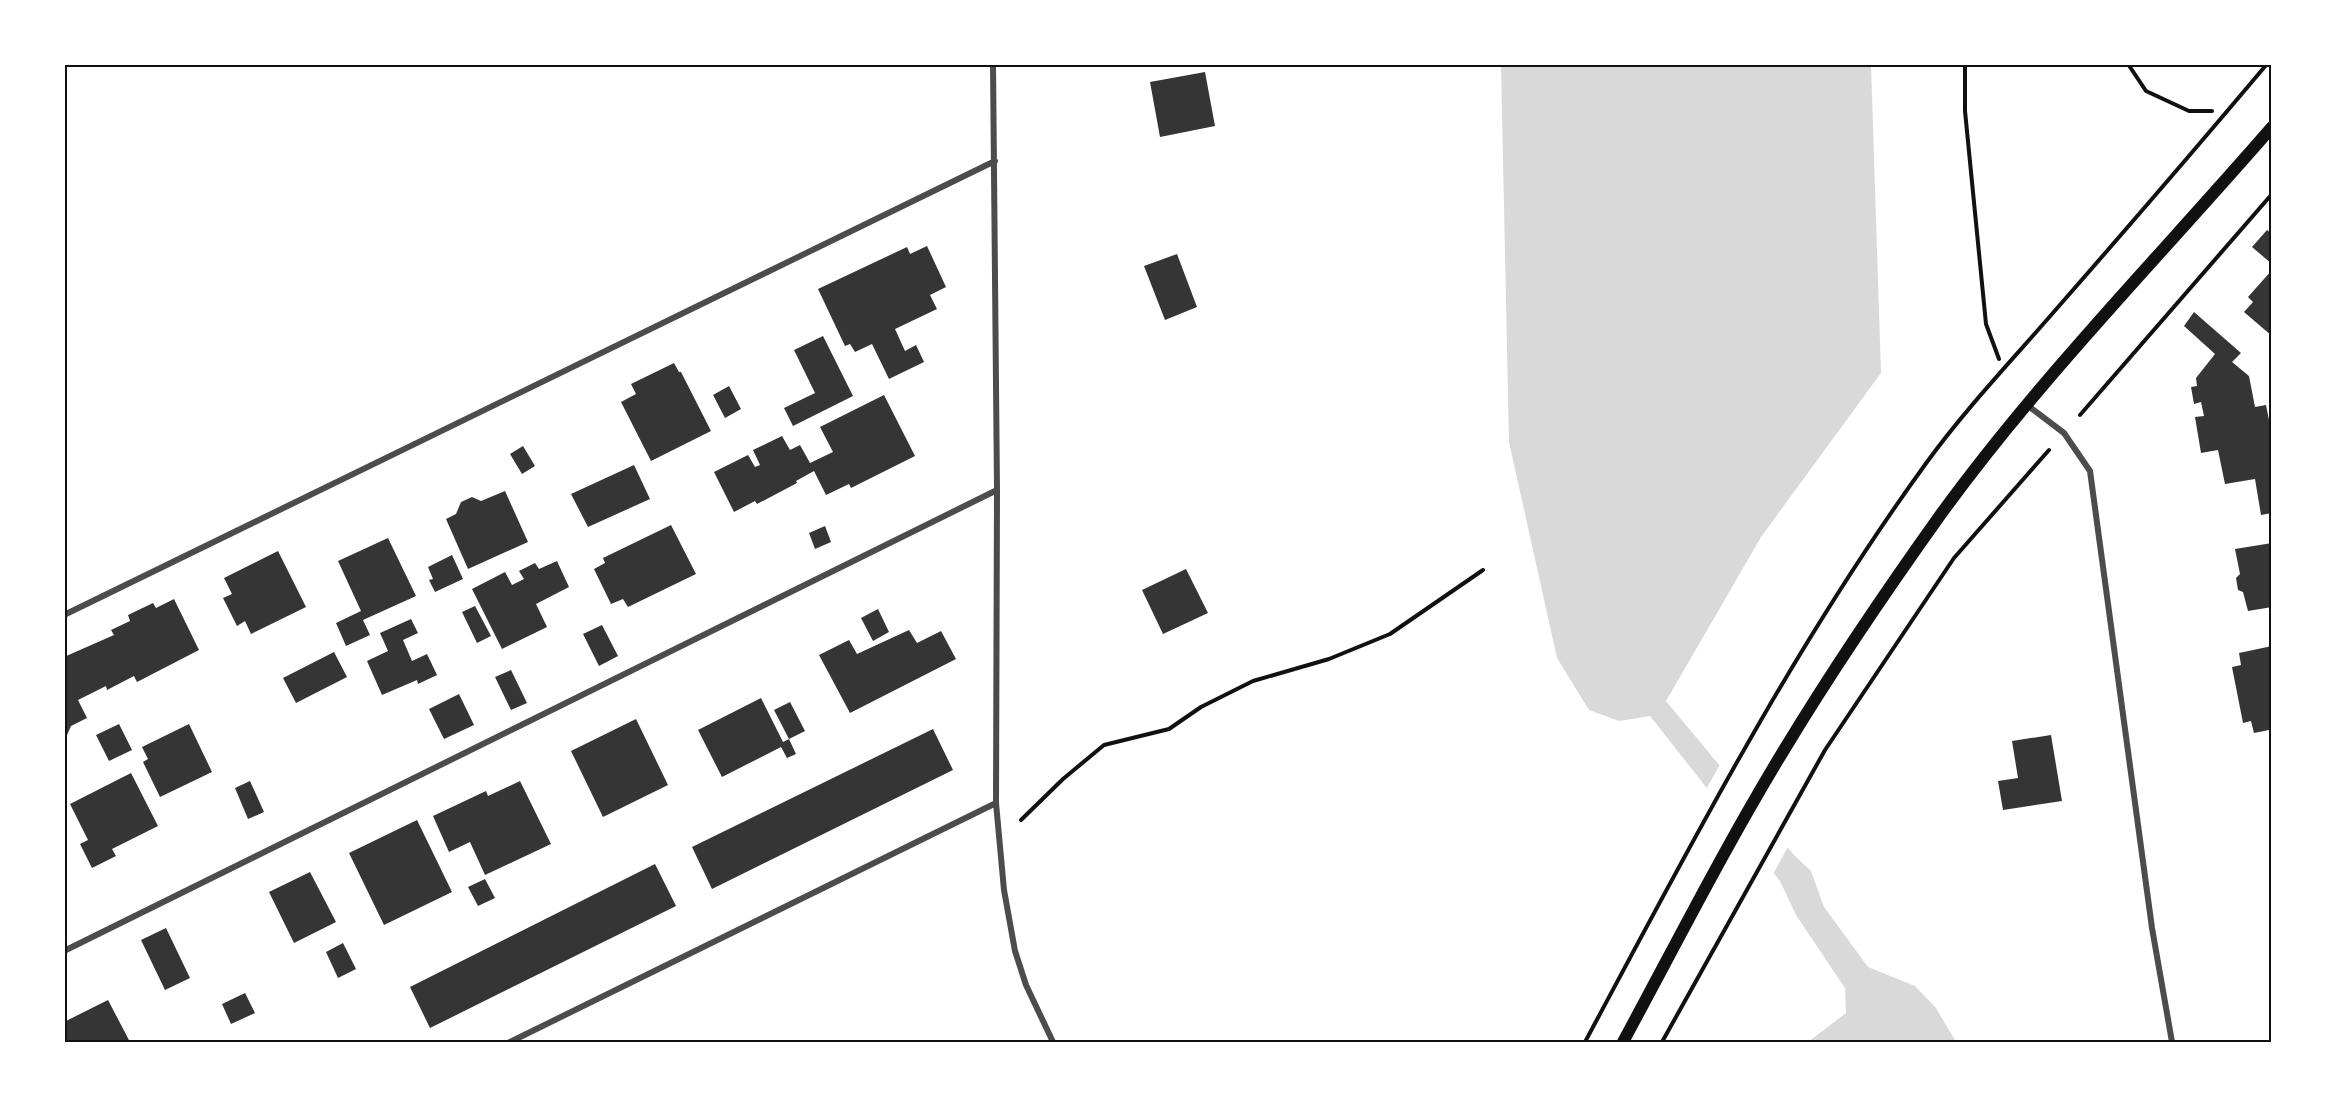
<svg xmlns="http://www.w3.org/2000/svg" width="2336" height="1107" viewBox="0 0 2336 1107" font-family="Helvetica,sans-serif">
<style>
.water{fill:#d9d9d9}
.pier{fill:#fff}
.building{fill:#353535}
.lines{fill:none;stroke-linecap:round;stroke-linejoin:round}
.path{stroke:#111;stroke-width:4}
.minor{stroke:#4c4c4c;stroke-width:6}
.secondary{stroke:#111;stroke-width:12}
.neatline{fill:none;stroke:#111;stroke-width:2}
</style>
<rect width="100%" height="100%" fill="#fff"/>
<path class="water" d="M 1501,65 L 1871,65 L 1881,373 L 1761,537 L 1666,701 L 1794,855 L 1811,871 L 1824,907 L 1868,967 L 1915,986 L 1936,1008 L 1956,1042 L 1808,1042 L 1846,1013 L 1845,988 L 1796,915 L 1780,881 L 1650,716 L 1619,721 L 1589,710 L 1557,658 L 1509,442 Z"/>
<path class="pier" d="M 1721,763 L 1789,845 L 1772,876 L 1705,791 Z"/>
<path class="building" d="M 1205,72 L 1215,126 L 1160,137 L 1150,82 Z
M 2267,230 L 2272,234 L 2272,264 L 2252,247 Z
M 927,246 L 946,287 L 930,295 L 937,309 L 895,329 L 905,351 L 916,345 L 924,362 L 889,379 L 872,344 L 855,352 L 850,344 L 845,346 L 818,289 L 907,247 L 910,254 Z
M 1177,254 L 1197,307 L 1165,320 L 1144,266 Z
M 2272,270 L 2272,336 L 2244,312 L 2253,302 L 2248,297 Z
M 2194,312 L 2241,353 L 2232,362 L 2249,376 L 2255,407 L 2266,405 L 2272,435 L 2272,513 L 2261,515 L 2255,479 L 2225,484 L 2218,450 L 2201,453 L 2195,417 L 2204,416 L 2201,402 L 2194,404 L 2191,387 L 2197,386 L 2196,378 L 2215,354 L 2184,326 Z
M 823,336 L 853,396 L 793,426 L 784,408 L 815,393 L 794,350 Z
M 674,363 L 679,372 L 681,372 L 711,431 L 651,461 L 621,402 L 636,394 L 631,384 Z
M 729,386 L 741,409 L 725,418 L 713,395 Z
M 884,395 L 915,456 L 851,488 L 849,484 L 826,495 L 814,471 L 796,481 L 797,483 L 757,504 L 755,501 L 734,512 L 714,472 L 748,455 L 755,467 L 760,465 L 753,450 L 782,436 L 790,450 L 800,445 L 810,463 L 833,452 L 820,427 Z
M 523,446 L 535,466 L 522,474 L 510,454 Z
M 634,465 L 650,499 L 588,527 L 571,494 Z
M 505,491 L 528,542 L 468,569 L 446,519 L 456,514 L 461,502 L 472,497 L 481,501 Z
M 671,525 L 696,574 L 628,607 L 623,599 L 611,604 L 594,569 L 605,563 L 603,558 Z
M 825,526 L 831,542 L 815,549 L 809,533 Z
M 388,538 L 416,596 L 363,620 L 370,635 L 346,646 L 336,623 L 361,611 L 338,561 Z
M 2272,543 L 2272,607 L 2248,611 L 2243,592 L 2238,590 L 2236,578 L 2240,574 L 2235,549 Z
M 278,551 L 306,607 L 251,634 L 245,621 L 237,626 L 223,598 L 232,594 L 224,578 Z
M 452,555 L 463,579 L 435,592 L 429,580 L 433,579 L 428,567 Z
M 557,561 L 569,587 L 536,604 L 547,627 L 502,649 L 472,589 L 505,572 L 512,585 L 524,579 L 519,571 L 535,563 L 539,569 Z
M 1186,569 L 1208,613 L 1163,634 L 1142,590 Z
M 174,599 L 199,650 L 137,682 L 134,676 L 107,690 L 106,686 L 78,700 L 87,718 L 71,726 L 64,742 L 64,657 L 114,635 L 111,630 L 130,621 L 128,615 L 153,603 L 156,608 Z
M 475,606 L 491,636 L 477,643 L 462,612 Z
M 878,609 L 889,632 L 873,641 L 861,618 Z
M 411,619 L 418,633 L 403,640 L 412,661 L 427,654 L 437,675 L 418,684 L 417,680 L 382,695 L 367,661 L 388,651 L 380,633 Z
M 602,625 L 618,656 L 599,666 L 583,634 Z
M 909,630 L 917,643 L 941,631 L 956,659 L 850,713 L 819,655 L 849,640 L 857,654 Z
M 2272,646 L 2272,735 L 2270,735 L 2269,730 L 2254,733 L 2251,721 L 2243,723 L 2232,667 L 2241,665 L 2239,653 Z
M 334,652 L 347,677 L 296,703 L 283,678 Z
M 511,670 L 527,703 L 511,710 L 495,677 Z
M 459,694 L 474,725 L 444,739 L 429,709 Z
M 761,698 L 783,742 L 789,739 L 796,754 L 787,758 L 781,747 L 722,777 L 698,730 Z
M 790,702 L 805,731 L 789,739 L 774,710 Z
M 636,719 L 668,785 L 603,817 L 571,751 Z
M 119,724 L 132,750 L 109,761 L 96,735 Z
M 189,724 L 212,772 L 160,797 L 143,762 L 148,759 L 142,747 Z
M 933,729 L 953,770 L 712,889 L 692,847 Z
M 2051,735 L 2062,801 L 2003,810 L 1998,781 L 2018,778 L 2012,741 Z
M 131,773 L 158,826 L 112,849 L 116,856 L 92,868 L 80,844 L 88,840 L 70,804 Z
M 250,781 L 264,812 L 248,819 L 235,788 Z
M 520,781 L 551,844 L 485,875 L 470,842 L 449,852 L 433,816 L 486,791 L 488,796 Z
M 417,820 L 452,892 L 384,925 L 349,853 Z
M 655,864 L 676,906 L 430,1028 L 410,987 Z
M 310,872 L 336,922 L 294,943 L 269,892 Z
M 485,879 L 495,898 L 478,906 L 468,887 Z
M 166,928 L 190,978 L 165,990 L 141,940 Z
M 343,943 L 356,969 L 338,978 L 326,952 Z
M 245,993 L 255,1013 L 231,1024 L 222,1004 Z
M 108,1000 L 130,1042 L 67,1042 L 64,1037 L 64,1022 Z"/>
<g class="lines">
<path class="path" d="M 1965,64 L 1965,111 L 1986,324 L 1999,359
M 2128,64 L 2146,91 L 2189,111 L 2212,111
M 2080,415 L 2272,194
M 1021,820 L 1063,779 L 1104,745 L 1169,729 L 1201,707 L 1253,681 L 1329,659 L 1390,634 L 1483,570
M 1585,1042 C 1691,844 1794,645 1927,462 C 1967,407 2014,358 2059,306 C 2129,226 2198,146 2267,64
M 1662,1042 L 1825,750 L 1954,558 L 2049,450"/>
<path class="minor" d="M 993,64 L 997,490 L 996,803 L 1004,890 L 1015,951 L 1026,985 L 1053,1042
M 2027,405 L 2064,433 L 2090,471 L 2152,928 L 2172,1042
M 64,615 L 995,161
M 64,951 L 997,490
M 510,1042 L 996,803"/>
<path class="secondary" d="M 1623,1042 C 1676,944 1726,845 1784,750 C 1833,669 1886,591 1941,514 C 2040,378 2161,255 2272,127"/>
</g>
<rect width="2336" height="1107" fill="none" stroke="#ffffff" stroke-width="132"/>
<rect x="66" y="66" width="2204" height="975" class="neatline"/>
</svg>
